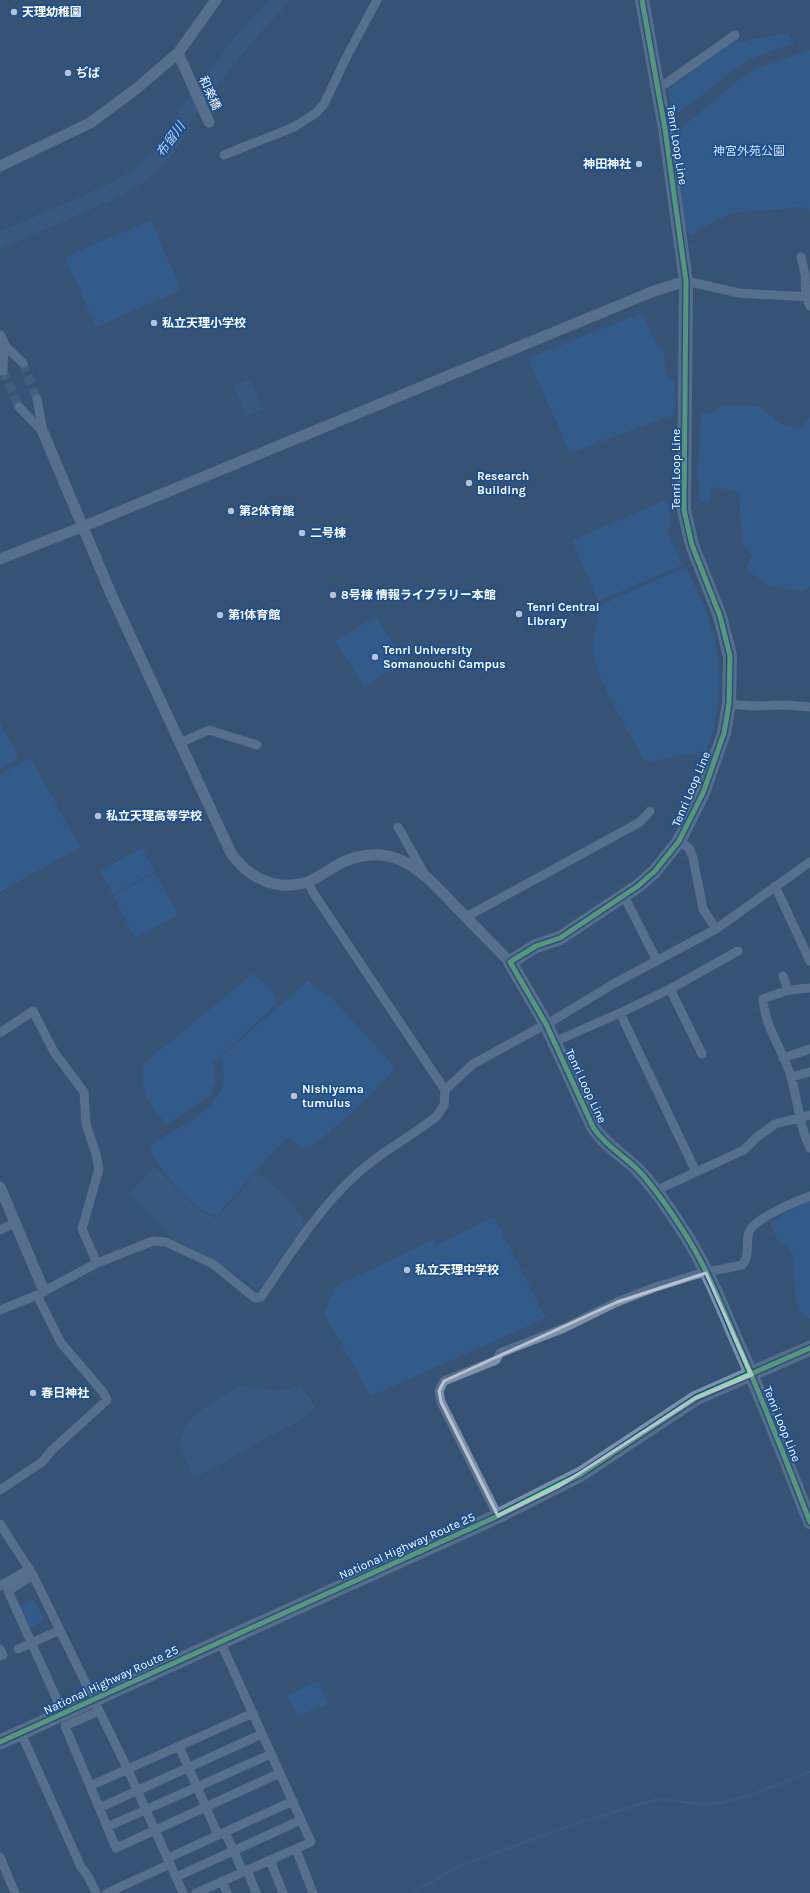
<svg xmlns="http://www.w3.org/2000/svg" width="810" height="1893" viewBox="0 0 810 1893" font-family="Karla,'Noto Sans JP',sans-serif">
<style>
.green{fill:#2f66a5}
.water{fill:#3b618d}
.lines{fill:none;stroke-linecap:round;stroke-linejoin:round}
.stream{stroke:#3b618d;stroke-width:2.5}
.river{stroke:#3b618d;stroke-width:16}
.minor-tunnel{stroke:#546c89;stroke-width:9;stroke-dasharray:9 4.5;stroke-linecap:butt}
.minor{stroke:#7d92a8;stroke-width:9}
.tertiary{stroke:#7d92a8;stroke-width:11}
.primary{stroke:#7d8ea7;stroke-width:14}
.trunk{stroke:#7e90a7;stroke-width:15}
.cycleway-casing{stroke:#1b4f8f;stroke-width:8}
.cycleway{stroke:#7ce984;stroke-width:5}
.marked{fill:none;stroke:#b9c2ce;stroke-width:3;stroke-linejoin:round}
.poi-dot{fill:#b9c2ce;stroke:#1b4f8f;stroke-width:1.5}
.labels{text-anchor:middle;stroke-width:3.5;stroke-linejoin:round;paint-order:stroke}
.poi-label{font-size:12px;font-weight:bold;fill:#fff;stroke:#1b4f8f;text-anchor:start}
.street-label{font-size:12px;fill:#fff;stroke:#1b4f8f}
.park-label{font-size:12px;fill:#cfe3fa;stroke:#1b4f8f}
.water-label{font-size:13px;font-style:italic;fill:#b5d3f5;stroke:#1b4f8f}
</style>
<rect width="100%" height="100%" fill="#365274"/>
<path class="green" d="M 788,33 L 793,41 L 792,44 L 760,55 L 740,65 L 684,109 L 679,112 L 672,111 L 668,90 L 671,86 L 732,43 Z
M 810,50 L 810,212 L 803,207 L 732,213 L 702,228 L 692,235 L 684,229 L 671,141 L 675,133 L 735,83 L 756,69 Z
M 151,220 L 181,290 L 96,327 L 65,257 Z
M 642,313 L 657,348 L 663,349 L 667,379 L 674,380 L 676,405 L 673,415 L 570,453 L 528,358 Z
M 722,406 L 759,406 L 779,423 L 800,428 L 810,417 L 810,587 L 800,592 L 768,585 L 746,569 L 752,555 L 742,542 L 739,493 L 719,487 L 712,488 L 708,503 L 700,501 L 698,473 L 701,412 L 711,413 Z
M 666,500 L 672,526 L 667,529 L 682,565 L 598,601 L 572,540 Z
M 686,567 C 696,589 707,610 713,633 C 723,669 721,716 706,751 L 647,762 L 644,759 C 630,733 594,677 593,650 C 593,634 597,620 601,605 Z
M 376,616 L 404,662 L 364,687 L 336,641 Z
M 0,723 L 19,758 L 0,769 Z
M 30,758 L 80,847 L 0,892 L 0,775 Z
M 142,848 L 155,872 L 113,894 L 100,871 Z
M 155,873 L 178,915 L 135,938 L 113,896 Z
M 253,974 L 271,989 L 277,1003 L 213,1063 L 215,1081 L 211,1095 L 167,1124 C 145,1101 142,1096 143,1064 Z
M 308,981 L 332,998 L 393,1065 L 393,1071 C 368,1100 341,1123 311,1147 L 304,1148 L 287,1138 L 256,1170 L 217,1216 C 191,1211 162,1172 150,1150 L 152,1144 C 175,1128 212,1116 222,1087 C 225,1077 223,1066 222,1056 Z
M 810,1199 L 810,1319 L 800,1312 L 795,1295 L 794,1257 L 788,1247 L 777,1239 L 770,1222 Z
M 494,1217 L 546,1318 L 371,1396 L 324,1313 L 336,1286 L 433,1240 L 436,1245 Z
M 34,1599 L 44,1620 L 27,1630 L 18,1608 Z
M 318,1681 L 328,1704 L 297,1717 L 287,1695 Z"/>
<path class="water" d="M 250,379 L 263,409 L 246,416 L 233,386 Z
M 154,1168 L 158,1169 C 175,1187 191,1210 216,1218 L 225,1210 L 255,1173 C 269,1177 300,1211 307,1225 L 276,1262 L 264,1283 L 261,1286 L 254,1288 L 209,1256 L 174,1240 L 132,1196 L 131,1192 Z
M 239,1386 L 279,1390 L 301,1386 L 316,1408 L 291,1426 L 258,1442 L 211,1470 L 193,1477 L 179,1441 C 188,1412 215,1402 239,1386 Z"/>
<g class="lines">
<path class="stream" d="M 588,1820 L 657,1799 L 703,1804 L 720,1803 L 751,1795 L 810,1772
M 411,1893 L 462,1865 L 586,1820"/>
<path class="river" d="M 0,240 L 111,192 L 139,176 L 164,152 L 174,139 L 186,114 L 201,94 L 246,36 L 280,0"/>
<path class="minor-tunnel" d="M 23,363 L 37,399
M 3,371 L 19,407"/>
<path class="minor" d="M 657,87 L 665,84 L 735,35
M 224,155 L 294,127 L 316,113 L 324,104 L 346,58 L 377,0
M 801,257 L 805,274 L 806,297 L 810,306
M 686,281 L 739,293 L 810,297
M 4,345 L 23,363
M 3,371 L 4,345
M 37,399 L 43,432
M 19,407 L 43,432
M 729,704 L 752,706 L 787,705 L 810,707
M 180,743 L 209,730 L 257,745
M 398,827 L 425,875
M 679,841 L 689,848 L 693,858 L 703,909 L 716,929
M 775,886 L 810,961
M 624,896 L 657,961
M 466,917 L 640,822 L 650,811
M 783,976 L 788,990
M 810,988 L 788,990 L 763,999 C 765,1029 783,1049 791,1077 C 798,1100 799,1126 810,1148
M 670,989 L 702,1054
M 620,1013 L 670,989 L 738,951
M 0,1033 L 33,1011 L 54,1052 L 84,1092 L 86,1124 L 96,1154 L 99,1169 L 82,1229 L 97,1263
M 554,1042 L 620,1013 L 696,1172
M 783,1058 L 810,1049
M 791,1077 L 810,1072
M 445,1090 L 473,1064 L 552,1021 L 615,983 L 716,929 L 810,862
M 655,1191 L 744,1150 L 757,1137 L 775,1124 L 810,1115
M 0,1230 L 15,1223
M 0,1310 L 37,1295 L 97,1263 L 153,1241 L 166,1242 L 213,1264 L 255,1298 L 261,1297 C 290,1254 319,1208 358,1173 C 382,1151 412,1136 437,1116 L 444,1105 L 445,1090 L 314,894 L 308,882
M 0,1490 L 42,1462 L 52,1450 L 107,1400 L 103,1392 L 61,1343 L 37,1295
M 498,1516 L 441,1402 L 439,1391 L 444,1381 L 496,1360 L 500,1353 L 564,1328 L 617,1302 L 653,1288 L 698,1274 L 742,1265 C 751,1255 745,1244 749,1232 C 753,1219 797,1201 810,1196
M 0,1524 L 33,1575 L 128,1770 L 183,1893
M 33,1575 L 8,1591 L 63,1713
M 0,1586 L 30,1569
M 0,1649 L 3,1655 L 0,1656
M 18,1649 L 60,1630
M 99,1711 L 65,1726 L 116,1848 L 280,1773
M 21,1733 L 81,1867 L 88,1876 L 96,1893
M 179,1746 L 218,1835
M 90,1786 L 253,1713
M 99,1808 L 262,1734
M 107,1827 L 271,1754
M 225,1832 L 243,1872
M 296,1849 L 313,1893
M 0,1857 L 15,1893
M 168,1858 L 293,1801
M 270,1860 L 283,1893
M 247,1870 L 256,1893
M 176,1877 L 301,1820
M 222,1881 L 227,1893
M 107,1893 L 170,1864
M 196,1893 L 311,1842 L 220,1641"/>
<path class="tertiary" d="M 178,53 L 209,122
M 0,166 L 90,123 L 136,89 L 178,53 L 216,0
M 0,336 L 4,345
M 43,432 L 111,594 L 231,853 C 248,878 277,892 308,882 C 317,878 326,872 334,867 C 353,855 377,851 398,859 C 421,868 440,890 457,908 C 475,926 492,944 510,962
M 0,559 L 82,527 L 654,291 L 686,281
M 0,1187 L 44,1291"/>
<path class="primary" d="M 642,0 L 665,129 L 686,281 L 684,510 L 692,545 L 720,616 L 730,656 L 729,704 L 724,733 L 703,793 L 679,841 L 655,871 L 638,886 L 560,938 L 536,946 L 510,962 L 546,1024 L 593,1127 C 604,1144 621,1154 636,1168 C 653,1185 667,1206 680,1226 C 703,1260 719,1299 735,1337 C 762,1398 786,1460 810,1522"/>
<path class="trunk" d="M 0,1742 L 498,1516 L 581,1474 L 696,1398 L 810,1348"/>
<g class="cycleway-casing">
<path id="cycleway" d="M 642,0 L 665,129 L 686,281 L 684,510 L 692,545 L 720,616 L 730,656 L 729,704 L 724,733 L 703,793 L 679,841 L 655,871 L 638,886 L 560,938 L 536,946 L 510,962 L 546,1024 L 593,1127 C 604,1144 621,1154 636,1168 C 653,1185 667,1206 680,1226 C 703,1260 719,1299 735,1337 C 762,1398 786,1460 810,1522
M 0,1742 L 498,1516 L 581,1474 L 696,1398 L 810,1348"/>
</g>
<use href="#cycleway" class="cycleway"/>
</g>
<path d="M0 0H810V1893H0ZM 706,1273 L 752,1375 L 696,1398 L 558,1487 L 498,1516 L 441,1402 L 439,1391 L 444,1381 L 617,1302 Z" fill="#365274" fill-opacity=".55" fill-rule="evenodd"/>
<path class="marked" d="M 706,1273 L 752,1375 L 696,1398 L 558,1487 L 498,1516 L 441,1402 L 439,1391 L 444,1381 L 617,1302 Z"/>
<g class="poi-dot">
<circle cx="14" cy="12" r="4"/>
<circle cx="68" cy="73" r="4"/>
<circle cx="639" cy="164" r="4"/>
<circle cx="154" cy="323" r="4"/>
<circle cx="469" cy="483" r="4"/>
<circle cx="231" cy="511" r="4"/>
<circle cx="302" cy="533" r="4"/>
<circle cx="333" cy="595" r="4"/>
<circle cx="519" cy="614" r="4"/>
<circle cx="220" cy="615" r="4"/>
<circle cx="375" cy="657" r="4"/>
<circle cx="98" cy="816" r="4"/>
<circle cx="294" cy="1096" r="4"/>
<circle cx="407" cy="1270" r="4"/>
<circle cx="33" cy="1393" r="4"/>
</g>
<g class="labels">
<g class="poi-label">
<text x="22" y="16">天理幼稚園</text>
<text x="76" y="77">ぢば</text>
<text x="631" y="168" text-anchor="end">神田神社</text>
<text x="162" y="327">私立天理小学校</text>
<text x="477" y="480">Research<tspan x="477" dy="14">Building</tspan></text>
<text x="239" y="515">第2体育館</text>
<text x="310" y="537">二号棟</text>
<text x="341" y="599">8号棟 情報ライブラリー本館</text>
<text x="527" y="611">Tenri Central<tspan x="527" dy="14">Library</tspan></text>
<text x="228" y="619">第1体育館</text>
<text x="383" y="654">Tenri University<tspan x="383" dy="14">Somanouchi Campus</tspan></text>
<text x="106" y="820">私立天理高等学校</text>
<text x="302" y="1093">Nishiyama<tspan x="302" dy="14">tumulus</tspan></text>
<text x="415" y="1274">私立天理中学校</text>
<text x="41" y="1397">春日神社</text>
</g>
<g class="street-label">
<text transform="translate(210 93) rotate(66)" y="4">和楽橋</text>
<text transform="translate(677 145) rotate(81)" y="4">Tenri Loop Line</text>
<text transform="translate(676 469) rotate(-90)" y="4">Tenri Loop Line</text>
<text transform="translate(691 789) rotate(-67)" y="4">Tenri Loop Line</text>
<text transform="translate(586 1086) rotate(65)" y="4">Tenri Loop Line</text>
<text transform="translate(782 1424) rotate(68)" y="4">Tenri Loop Line</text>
<text transform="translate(407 1546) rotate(-24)" y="4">National Highway Route 25</text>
<text transform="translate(111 1680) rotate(-25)" y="4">National Highway Route 25</text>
</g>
<g class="park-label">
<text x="749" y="155">神宮外苑公園</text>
</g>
<g class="water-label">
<text transform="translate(170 139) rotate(-54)" y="5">布留川</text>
</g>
</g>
</svg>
